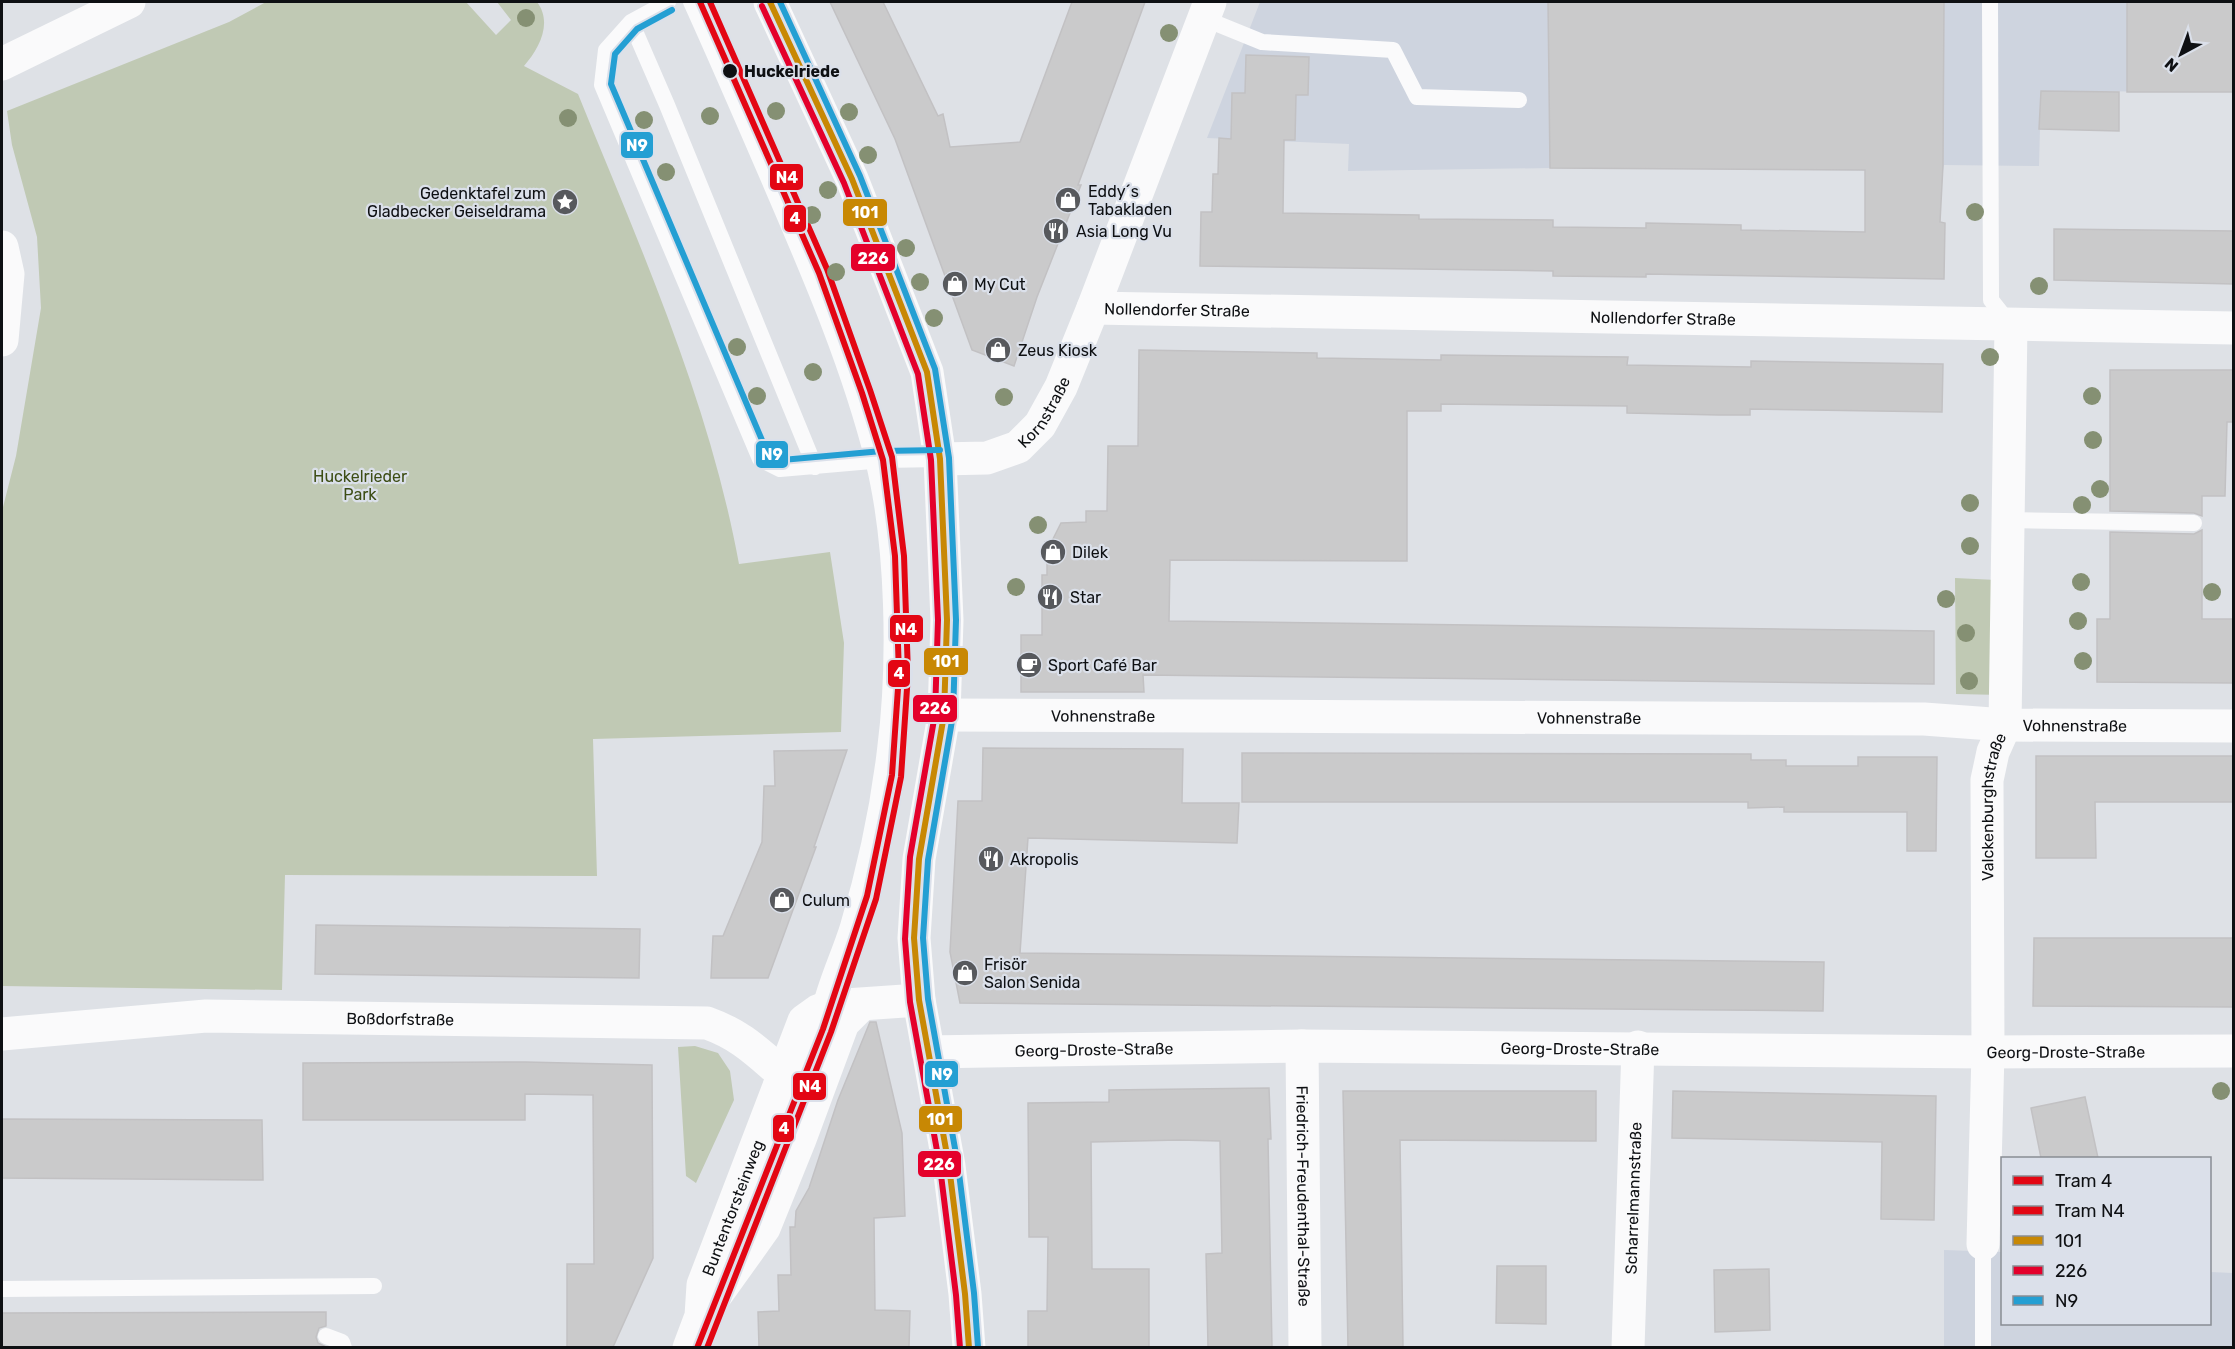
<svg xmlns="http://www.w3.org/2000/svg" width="2235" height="1349" viewBox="0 0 2235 1349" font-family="Rubik,sans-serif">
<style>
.built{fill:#ced4df}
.green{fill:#c0c9b4}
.building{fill:#cacacb;stroke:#c2c1c3;stroke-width:1.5}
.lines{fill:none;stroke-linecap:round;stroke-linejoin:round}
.lane{stroke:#fafafb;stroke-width:16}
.street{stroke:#fafafb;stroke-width:33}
.secondary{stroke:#fafafb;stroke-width:33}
.bus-1-casing{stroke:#dbe0ea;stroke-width:10}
.bus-2-casing{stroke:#dbe0ea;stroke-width:10}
.bus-3-casing{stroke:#dbe0ea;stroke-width:10}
.bus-1{stroke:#c88804;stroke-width:6}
.bus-2{stroke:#e4002b;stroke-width:6}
.bus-3{stroke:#249fd3;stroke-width:6}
.tram-1-casing{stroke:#dbe0ea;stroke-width:10}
.tram-2-casing{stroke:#dbe0ea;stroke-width:10}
.tram-1{stroke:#e30613;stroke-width:6}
.tram-2{stroke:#e30613;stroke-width:6}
.tree{fill:#859073}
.stop-dot{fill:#0e1013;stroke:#dbe0ea;stroke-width:2}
.labels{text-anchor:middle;stroke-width:4.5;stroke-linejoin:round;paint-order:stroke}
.stop-label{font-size:16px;font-weight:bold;fill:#0e1013;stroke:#dbe0ea;text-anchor:start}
.poi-label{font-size:16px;fill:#0e1013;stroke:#dbe0ea;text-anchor:start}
.street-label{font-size:16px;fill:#0e1013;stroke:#dbe0ea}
.park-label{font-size:16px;fill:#3d4d15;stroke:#dbe0ea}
.line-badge{stroke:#dbe0ea;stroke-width:2}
.badge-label{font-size:16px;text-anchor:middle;font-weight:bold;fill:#fff}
</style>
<rect width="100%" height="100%" fill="#dee1e6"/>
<path class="built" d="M 1260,2 L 2233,2 L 2233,92 L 2041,91 L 2039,166 L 1944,165 L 1943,171 L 1550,168 L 1348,171 L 1349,144 L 1207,138 Z
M 1944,1250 L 2002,1252 L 2002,1324 L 2210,1324 L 2210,1272 L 2233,1273 L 2233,1347 L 1944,1347 Z"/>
<path class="green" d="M 266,2 L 466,2 L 496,35 L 511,20 L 497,2 L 537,2 C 553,23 539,49 524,66 L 578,94 C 640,247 709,400 739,564 L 830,552 L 844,643 L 841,732 L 593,739 L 597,876 L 285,875 L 282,990 L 2,986 L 2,511 L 16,456 L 41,308 L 37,237 L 12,145 L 7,111 L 229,22 Z
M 1955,578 L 2017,581 L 2002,695 L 1956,694 Z
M 695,1046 L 718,1053 L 730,1071 L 734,1100 L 696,1183 L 686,1176 L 678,1047 Z"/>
<path class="building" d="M 830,2 L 883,2 L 938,116 L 943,114 L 950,147 L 1020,142 L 1072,2 L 1145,2 L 1078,185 L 1081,185 L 1037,297 L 1014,366 L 972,350 L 895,139 Z
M 1548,2 L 1944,2 L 1943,165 L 1940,222 L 1945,223 L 1944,279 L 1646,274 L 1646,277 L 1553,276 L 1553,271 L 1200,266 L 1201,212 L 1212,212 L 1213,174 L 1218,174 L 1219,138 L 1231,139 L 1232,93 L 1245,93 L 1246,55 L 1309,57 L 1308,95 L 1296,95 L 1295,140 L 1284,140 L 1283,213 L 1419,215 L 1419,219 L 1553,220 L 1553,227 L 1646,228 L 1646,223 L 1741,225 L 1741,230 L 1865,232 L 1865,170 L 1550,168 Z
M 2127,2 L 2234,2 L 2234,92 L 2127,92 Z
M 2041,91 L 2119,92 L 2119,131 L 2039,129 Z
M 2054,229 L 2234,231 L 2234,284 L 2054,280 Z
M 1139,350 L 1317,353 L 1317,358 L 1441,360 L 1441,355 L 1628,357 L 1627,365 L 1751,367 L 1751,361 L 1943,364 L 1942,412 L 1750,409 L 1750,415 L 1719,415 L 1627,413 L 1627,406 L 1441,404 L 1441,411 L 1407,411 L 1407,561 L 1170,560 L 1169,621 L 1934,631 L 1934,684 L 1143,675 L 1144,692 L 1021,692 L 1021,635 L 1042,635 L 1042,575 L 1047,575 L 1047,551 L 1061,523 L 1086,522 L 1086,511 L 1107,511 L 1108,446 L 1138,446 Z
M 2110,370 L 2234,370 L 2234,422 L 2227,422 L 2225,496 L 2202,496 L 2202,516 L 2194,513 L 2110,511 Z
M 2202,530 L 2202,619 L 2234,619 L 2234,683 L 2097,682 L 2097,619 L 2110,619 L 2110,532 L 2194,534 Z
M 983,748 L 1183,749 L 1182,803 L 1239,803 L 1237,843 L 1028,838 L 1020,953 L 1824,962 L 1823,1011 L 960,1003 L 950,952 L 958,801 L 982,801 Z
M 847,750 L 814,847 L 816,847 L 768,978 L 711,978 L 713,936 L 723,936 L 762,842 L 764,786 L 775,786 L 774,751 Z
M 1242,753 L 1751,754 L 1751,760 L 1786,760 L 1786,766 L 1858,766 L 1858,757 L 1937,757 L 1936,851 L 1907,851 L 1907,812 L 1784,812 L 1784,807 L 1748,808 L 1748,802 L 1242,802 Z
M 2036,756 L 2234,756 L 2234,802 L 2095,802 L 2096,858 L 2036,858 Z
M 316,925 L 640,929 L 639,978 L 315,974 Z
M 2034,938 L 2234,938 L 2234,1007 L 2033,1006 Z
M 870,1022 L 876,1022 L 902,1133 L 905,1216 L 874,1218 L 875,1310 L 910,1311 L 909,1347 L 759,1347 L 758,1312 L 779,1311 L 778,1275 L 791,1275 L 790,1227 L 795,1227 L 796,1211 L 809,1188 L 838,1100 Z
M 525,1062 L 652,1065 L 653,1258 L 613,1347 L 567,1347 L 567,1264 L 594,1264 L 593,1095 L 525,1094 L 525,1120 L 303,1120 L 303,1063 Z
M 1269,1088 L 1271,1139 L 1268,1139 L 1272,1347 L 1208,1347 L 1206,1254 L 1222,1253 L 1220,1141 L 1179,1140 L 1091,1142 L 1092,1269 L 1149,1269 L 1149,1347 L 1028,1347 L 1028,1311 L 1047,1311 L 1048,1237 L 1029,1237 L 1028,1103 L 1109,1102 L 1109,1090 Z
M 1343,1091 L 1596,1091 L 1596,1141 L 1400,1140 L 1403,1347 L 1348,1347 Z
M 1673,1091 L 1936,1096 L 1934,1220 L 1881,1219 L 1882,1142 L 1672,1138 Z
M 2085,1097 L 2098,1158 L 2041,1158 L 2031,1108 Z
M 2,1119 L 262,1120 L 263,1180 L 2,1178 Z
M 1497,1266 L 1546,1266 L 1546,1324 L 1496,1323 Z
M 1769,1269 L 1770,1330 L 1715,1332 L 1714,1270 Z
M 326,1312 L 326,1326 L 319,1328 L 316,1337 L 318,1343 L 326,1347 L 2,1347 L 2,1313 Z"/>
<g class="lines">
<path class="lane" d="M 668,2 L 631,22 L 606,50 L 602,85 L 760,459 L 780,469 L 883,460 L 940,459
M 691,2 C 720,66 748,131 776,196 C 813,282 850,369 873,460 C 894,544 896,664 885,750 C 878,809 865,869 848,926 C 839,955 825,983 819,1012
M 1990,2 L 1991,300 L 2010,324
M 1203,18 L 1262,42 L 1393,50 L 1417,97 L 1519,100
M 631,22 L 667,105 L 815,467
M 2008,520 L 2194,523
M 2,1289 L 374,1286
M 326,1336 L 342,1342 L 344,1348
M 1983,1348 L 1983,1244"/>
<g class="street">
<path d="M 2,64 L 129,2"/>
<path d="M 2,247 L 8,274 L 2,340"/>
<path id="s1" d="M 1093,308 L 2234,328"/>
<path id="s2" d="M 944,715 L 1924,719 L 2005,725 L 2234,726"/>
<path id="s3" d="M 2,1034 L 206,1016 L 707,1023 C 741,1035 757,1052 784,1075"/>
<path id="s4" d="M 1302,1046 L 1305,1348"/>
<path id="s5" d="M 928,1052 L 1302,1046 L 1988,1052 L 2234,1051"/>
<path id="s6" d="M 1983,1244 L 1988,1052 L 1987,780 L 1993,752 L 2005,725 L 2011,325"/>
<path d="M 709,1305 L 764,1228 L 800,1139 L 843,1023 L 861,1005"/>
<path id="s7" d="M 689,1348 L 701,1316 L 703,1285 L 804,1021 L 818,1011 L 831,1006 L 919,1000"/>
<path id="s8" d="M 1628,1348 L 1638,1047"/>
</g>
<g class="secondary">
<path d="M 770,2 L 852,179 L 927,372 L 940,459 L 947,620 L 944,715 L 919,859 L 914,938 L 919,1000 L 949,1166 L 965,1294 L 969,1348"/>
<path id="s9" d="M 940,459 L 987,458 L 1018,447 L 1040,425 L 1061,387 L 1093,308 L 1210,2"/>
</g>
<g class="bus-1-casing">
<path id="bus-1" d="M 770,2 L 852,179 L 927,372 L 940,459 L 947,620 L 944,715 L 919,859 L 914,938 L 919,1000 L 949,1166 L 965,1294 L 969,1348"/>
</g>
<g class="bus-2-casing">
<path id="bus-2" d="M 762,6 L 844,183 L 918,374 L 931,460 L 938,620 L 935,714 L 910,857 L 905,939 L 910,1002 L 940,1167 L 956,1295 L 960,1348"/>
</g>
<g class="bus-3-casing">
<path id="bus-3" d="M 780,2 L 860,176 L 935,369 L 949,458 L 956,620 L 953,715 L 928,860 L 923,938 L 928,999 L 958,1165 L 974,1293 L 978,1347
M 672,10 L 637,29 L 615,54 L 611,84 L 767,452 L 782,460 L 882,451 L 940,450"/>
</g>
<use href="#bus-1" class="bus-1"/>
<use href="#bus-2" class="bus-2"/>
<use href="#bus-3" class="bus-3"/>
<g class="tram-1-casing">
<path id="tram-1" d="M 697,1348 L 823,1029 L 867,896 L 892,775 L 899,674 L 895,556 L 883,460 L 862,393 L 819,273 L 700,2"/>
</g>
<g class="tram-2-casing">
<path id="tram-2" d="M 707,1348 L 831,1032 L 876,899 L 901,777 L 908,674 L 904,556 L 892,457 L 870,390 L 827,269 L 710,2"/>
</g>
<use href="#tram-1" class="tram-1"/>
<use href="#tram-2" class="tram-2"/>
</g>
<g class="tree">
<circle cx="526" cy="18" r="9"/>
<circle cx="1169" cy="33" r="9"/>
<circle cx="776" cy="111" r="9"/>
<circle cx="849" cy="112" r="9"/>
<circle cx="710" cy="116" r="9"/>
<circle cx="568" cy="118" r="9"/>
<circle cx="644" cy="120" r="9"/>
<circle cx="868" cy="155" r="9"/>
<circle cx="666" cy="172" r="9"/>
<circle cx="828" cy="190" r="9"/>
<circle cx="1975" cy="212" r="9"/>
<circle cx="812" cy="215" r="9"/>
<circle cx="906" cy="248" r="9"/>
<circle cx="836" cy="272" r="9"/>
<circle cx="920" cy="282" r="9"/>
<circle cx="2039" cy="286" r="9"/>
<circle cx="934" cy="318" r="9"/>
<circle cx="737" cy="347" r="9"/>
<circle cx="1990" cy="357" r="9"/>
<circle cx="813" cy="372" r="9"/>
<circle cx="757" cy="396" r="9"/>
<circle cx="2092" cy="396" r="9"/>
<circle cx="1004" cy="397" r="9"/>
<circle cx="2093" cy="440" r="9"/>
<circle cx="2100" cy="489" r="9"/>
<circle cx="1970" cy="503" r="9"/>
<circle cx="2082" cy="505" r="9"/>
<circle cx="1038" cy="525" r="9"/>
<circle cx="1970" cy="546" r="9"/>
<circle cx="2081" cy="582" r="9"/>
<circle cx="1016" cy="587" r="9"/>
<circle cx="2212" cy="592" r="9"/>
<circle cx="1946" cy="599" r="9"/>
<circle cx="2078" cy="621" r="9"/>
<circle cx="1966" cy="633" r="9"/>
<circle cx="2083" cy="661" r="9"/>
<circle cx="1969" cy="681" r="9"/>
<circle cx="2221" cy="1091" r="9"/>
</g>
<defs>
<g id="shop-disc" transform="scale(1.35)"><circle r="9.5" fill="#57595d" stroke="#dbe0ea"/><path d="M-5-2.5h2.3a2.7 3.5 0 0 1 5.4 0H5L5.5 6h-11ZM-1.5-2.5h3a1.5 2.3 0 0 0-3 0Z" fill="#fff"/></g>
<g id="sight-disc" transform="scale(1.35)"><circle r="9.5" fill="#57595d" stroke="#dbe0ea"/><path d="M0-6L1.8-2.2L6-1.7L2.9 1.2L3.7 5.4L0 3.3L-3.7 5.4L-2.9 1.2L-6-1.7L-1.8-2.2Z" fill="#fff"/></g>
<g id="restaurant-disc" transform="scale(1.35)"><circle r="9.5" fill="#57595d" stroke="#dbe0ea"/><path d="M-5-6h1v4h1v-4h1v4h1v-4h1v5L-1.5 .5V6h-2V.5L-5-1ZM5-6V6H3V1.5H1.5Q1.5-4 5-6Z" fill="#fff"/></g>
<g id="cafe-disc" transform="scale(1.35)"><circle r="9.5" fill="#57595d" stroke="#dbe0ea"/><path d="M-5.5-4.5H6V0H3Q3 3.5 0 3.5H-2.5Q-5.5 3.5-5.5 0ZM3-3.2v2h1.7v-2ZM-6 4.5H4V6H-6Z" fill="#fff"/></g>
</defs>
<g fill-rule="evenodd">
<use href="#shop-disc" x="1068" y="200"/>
<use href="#sight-disc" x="565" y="202"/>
<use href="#restaurant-disc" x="1056" y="231"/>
<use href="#shop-disc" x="955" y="284"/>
<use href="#shop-disc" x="998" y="350"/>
<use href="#shop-disc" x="1053" y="552"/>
<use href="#restaurant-disc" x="1050" y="597"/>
<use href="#cafe-disc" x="1029" y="665"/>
<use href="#restaurant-disc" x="991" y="859"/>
<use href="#shop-disc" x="782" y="900"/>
<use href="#shop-disc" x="965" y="973"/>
</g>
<circle class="stop-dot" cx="730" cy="71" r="8"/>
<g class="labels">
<g class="stop-label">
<text x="744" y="77">Huckelriede</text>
</g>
<g class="poi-label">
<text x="1088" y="197">Eddy´s<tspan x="1088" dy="18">Tabakladen</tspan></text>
<text x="546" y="199" text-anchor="end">Gedenktafel zum<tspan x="546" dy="18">Gladbecker Geiseldrama</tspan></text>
<text x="1076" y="237">Asia Long Vu</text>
<text x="974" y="290">My Cut</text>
<text x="1018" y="356">Zeus Kiosk</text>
<text x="1072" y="558">Dilek</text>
<text x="1070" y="603">Star</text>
<text x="1048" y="671">Sport Café Bar</text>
<text x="1010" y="865">Akropolis</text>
<text x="802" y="906">Culum</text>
<text x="984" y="970">Frisör<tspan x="984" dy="18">Salon Senida</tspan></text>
</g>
<g class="street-label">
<text dy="6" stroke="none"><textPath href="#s1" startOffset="84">Nollendorfer Straße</textPath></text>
<text dy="6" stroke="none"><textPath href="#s1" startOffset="570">Nollendorfer Straße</textPath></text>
<text dy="6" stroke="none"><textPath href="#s9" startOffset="124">Kornstraße</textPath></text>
<text dy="6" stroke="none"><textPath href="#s2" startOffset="159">Vohnenstraße</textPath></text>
<text dy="6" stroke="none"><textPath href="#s2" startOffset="645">Vohnenstraße</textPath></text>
<text dy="6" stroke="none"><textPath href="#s2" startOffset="1131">Vohnenstraße</textPath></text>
<text dy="6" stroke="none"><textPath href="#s6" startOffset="438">Valckenburghstraße</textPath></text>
<text dy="6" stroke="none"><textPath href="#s3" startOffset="399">Boßdorfstraße</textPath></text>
<text dy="6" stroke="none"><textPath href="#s5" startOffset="652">Georg-Droste-Straße</textPath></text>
<text dy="6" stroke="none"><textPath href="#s5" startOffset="166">Georg-Droste-Straße</textPath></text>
<text dy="6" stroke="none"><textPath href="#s5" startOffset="1138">Georg-Droste-Straße</textPath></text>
<text dy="6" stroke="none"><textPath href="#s4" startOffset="150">Friedrich-Freudenthal-Straße</textPath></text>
<text dy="6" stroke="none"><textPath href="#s8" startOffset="150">Scharrelmannstraße</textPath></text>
<text dy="6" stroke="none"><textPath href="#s7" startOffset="148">Buntentorsteinweg</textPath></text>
</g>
<g class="park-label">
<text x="360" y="482">Huckelrieder<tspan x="360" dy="18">Park</tspan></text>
</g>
</g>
<g class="line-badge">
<rect x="620" y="131" width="34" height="28" rx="6" fill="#249fd3"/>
<rect x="769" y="163" width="35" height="28" rx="6" fill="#e30613"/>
<rect x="842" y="198" width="46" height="29" rx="6" fill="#c88804"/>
<rect x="783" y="204" width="24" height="29" rx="6" fill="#e30613"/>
<rect x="850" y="243" width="46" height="29" rx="6" fill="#e4002b"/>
<rect x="755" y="440" width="34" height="29" rx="6" fill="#249fd3"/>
<rect x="889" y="614" width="35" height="29" rx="6" fill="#e30613"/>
<rect x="923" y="647" width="46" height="29" rx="6" fill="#c88804"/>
<rect x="887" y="659" width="24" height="29" rx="6" fill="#e30613"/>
<rect x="912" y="694" width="46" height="29" rx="6" fill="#e4002b"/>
<rect x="924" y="1060" width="35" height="28" rx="6" fill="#249fd3"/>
<rect x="792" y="1072" width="35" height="29" rx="6" fill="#e30613"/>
<rect x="918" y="1105" width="45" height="28" rx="6" fill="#c88804"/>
<rect x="772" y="1114" width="23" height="29" rx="6" fill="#e30613"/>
<rect x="917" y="1150" width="45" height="28" rx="6" fill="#e4002b"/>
</g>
<g class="badge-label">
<text x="637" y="151">N9</text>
<text x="787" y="183">N4</text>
<text x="865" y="218">101</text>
<text x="795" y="224">4</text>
<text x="873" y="264">226</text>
<text x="772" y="460">N9</text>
<text x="906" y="635">N4</text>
<text x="946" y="667">101</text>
<text x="899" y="679">4</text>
<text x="935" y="714">226</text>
<text x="942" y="1080">N9</text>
<text x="810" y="1092">N4</text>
<text x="940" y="1125">101</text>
<text x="784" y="1134">4</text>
<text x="939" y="1170">226</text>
</g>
<rect width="2235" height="1349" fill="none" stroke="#0e1013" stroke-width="6"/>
<rect x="2001" y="1157" width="210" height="168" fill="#dbe0ea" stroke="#898d94" stroke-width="1.5"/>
<rect x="2013" y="1176" width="30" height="9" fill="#e30613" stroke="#898d94" stroke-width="1.5"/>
<text x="2055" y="1187" font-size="18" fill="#0e1013">Tram 4</text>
<rect x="2013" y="1206" width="30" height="9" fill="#e30613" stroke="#898d94" stroke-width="1.5"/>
<text x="2055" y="1217" font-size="18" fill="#0e1013">Tram N4</text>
<rect x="2013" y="1236" width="30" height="9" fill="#c88804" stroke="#898d94" stroke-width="1.5"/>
<text x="2055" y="1247" font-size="18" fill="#0e1013">101</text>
<rect x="2013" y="1266" width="30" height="9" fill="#e4002b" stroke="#898d94" stroke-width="1.5"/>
<text x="2055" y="1277" font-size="18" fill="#0e1013">226</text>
<rect x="2013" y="1296" width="30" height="9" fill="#249fd3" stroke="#898d94" stroke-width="1.5"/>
<text x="2055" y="1307" font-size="18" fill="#0e1013">N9</text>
<g transform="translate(2181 54) rotate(221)" stroke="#dbe0ea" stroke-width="4.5" paint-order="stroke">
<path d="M0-4.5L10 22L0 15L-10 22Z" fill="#0e1013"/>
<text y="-9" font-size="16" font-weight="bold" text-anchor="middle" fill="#0e1013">N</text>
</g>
</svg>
